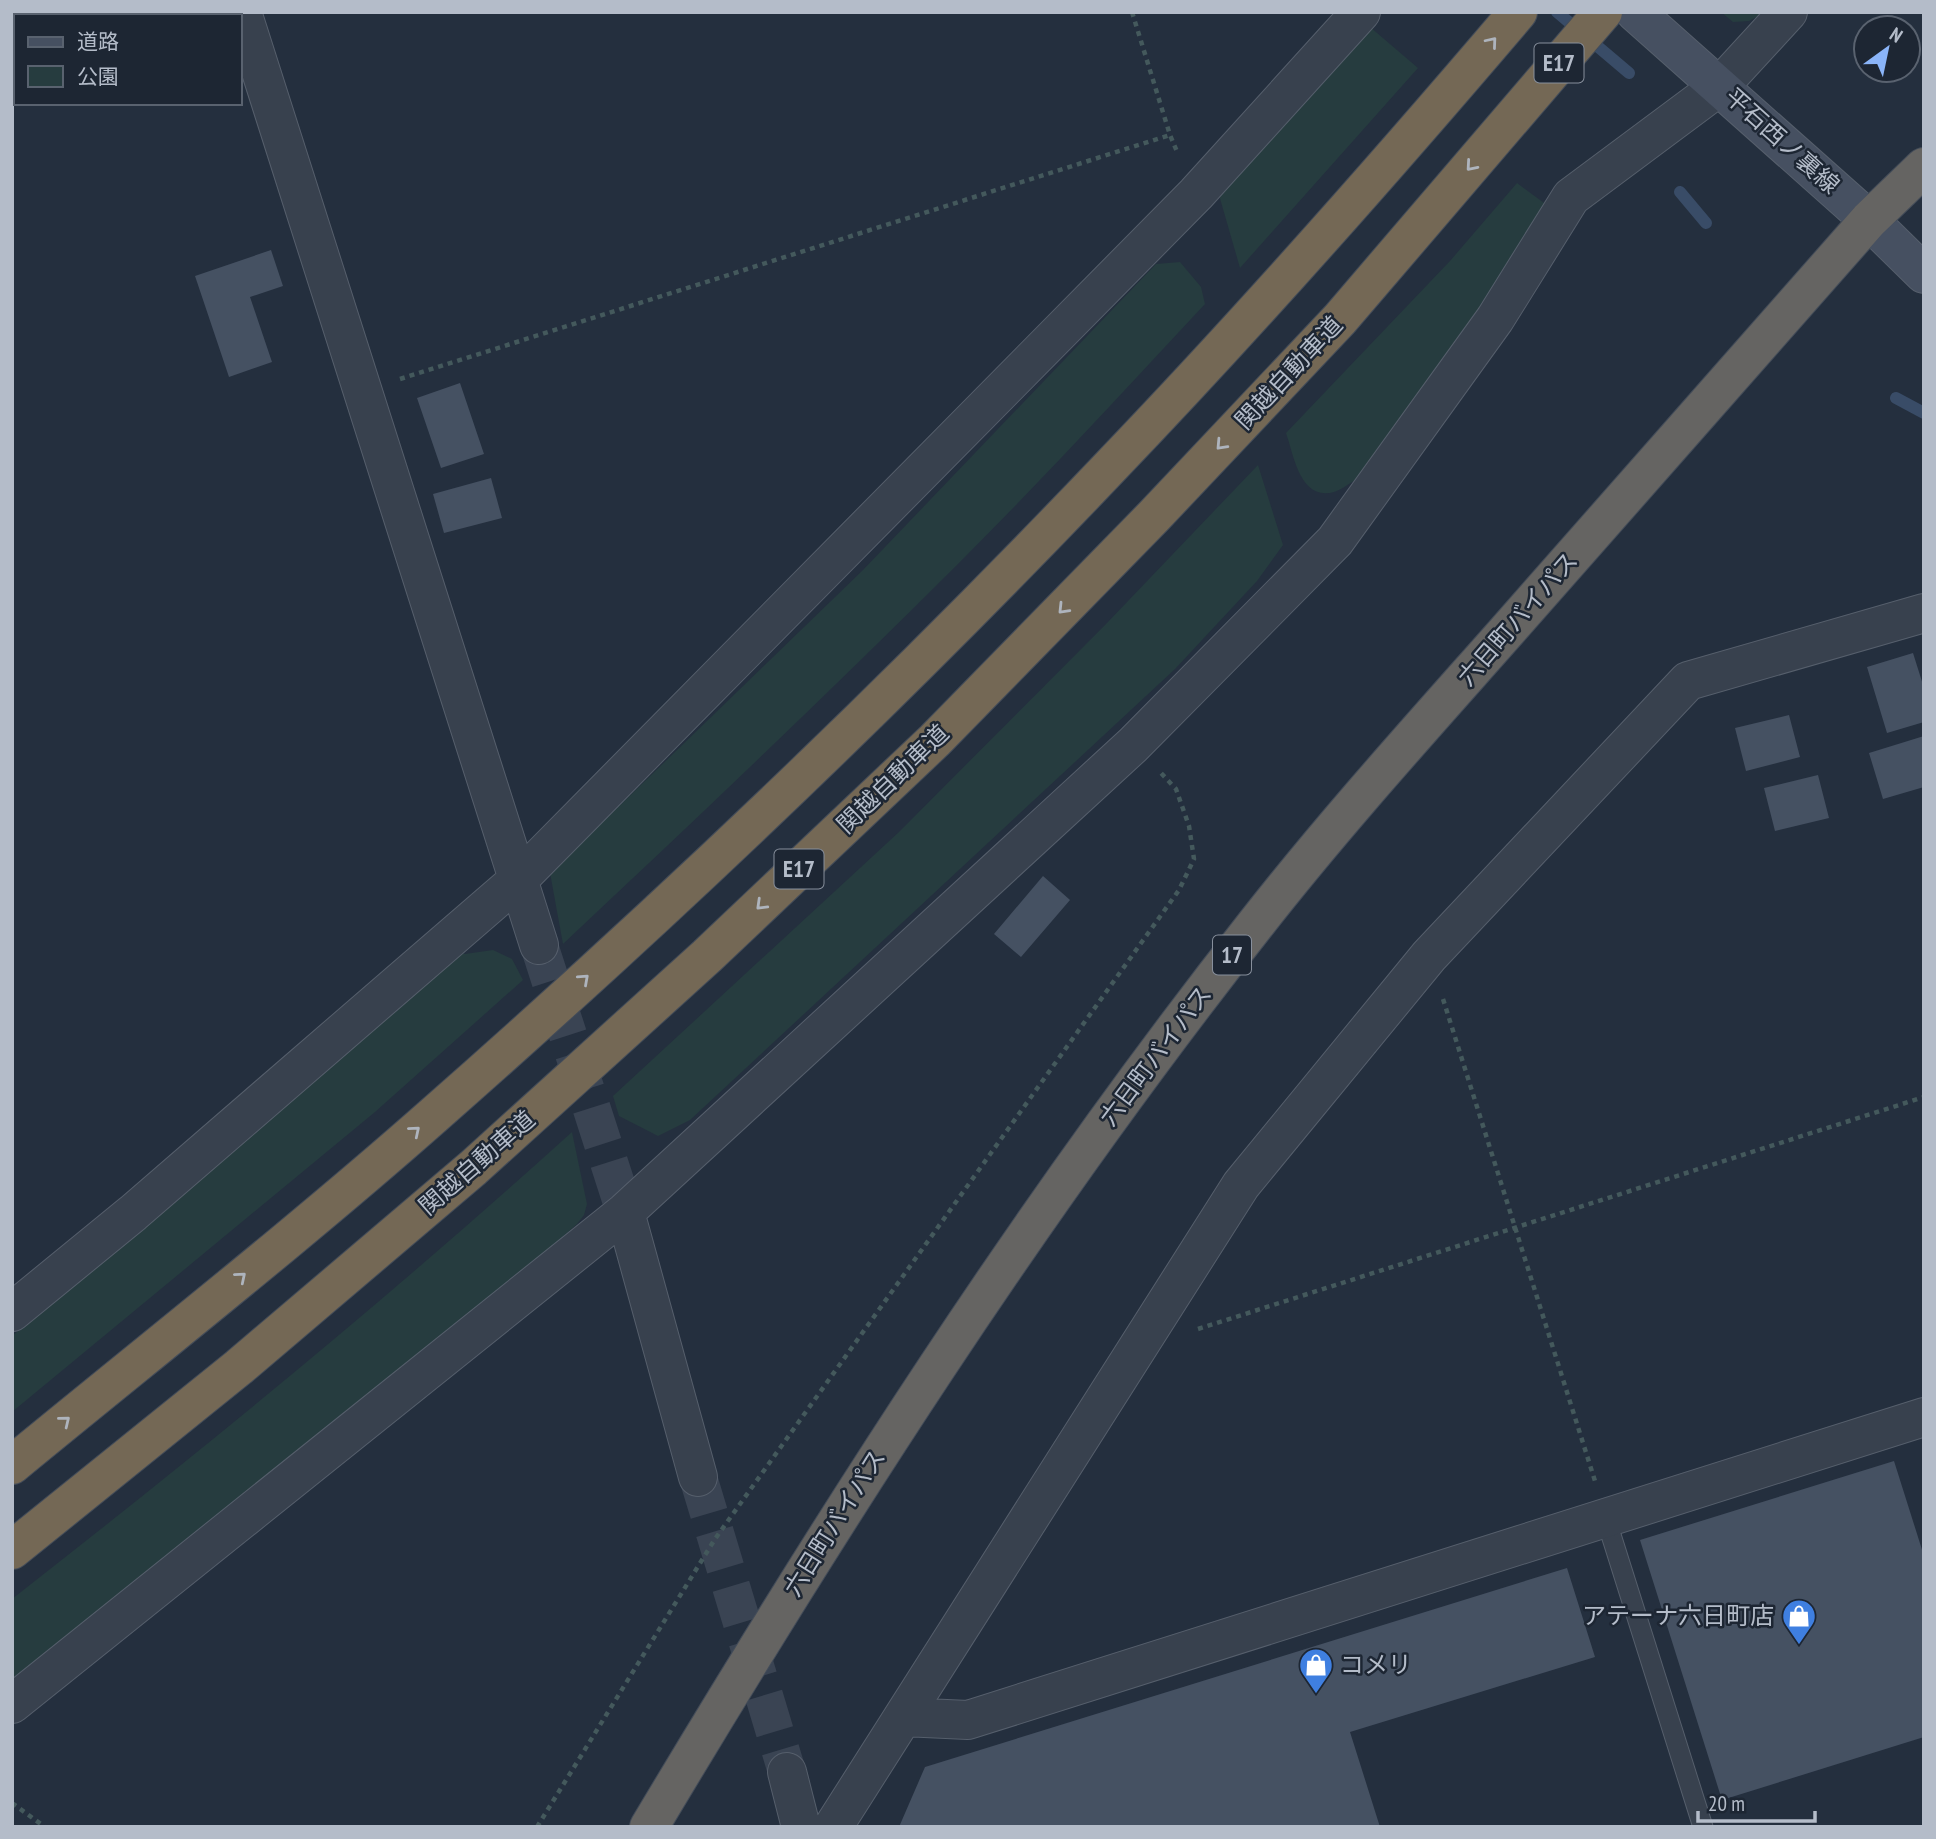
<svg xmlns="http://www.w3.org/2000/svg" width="1936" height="1839" viewBox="0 0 1936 1839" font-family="'PT Sans Narrow','Noto Sans JP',sans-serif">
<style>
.green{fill:#263c3f}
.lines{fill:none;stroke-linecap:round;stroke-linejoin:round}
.stream{stroke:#394c67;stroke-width:12}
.building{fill:#455162}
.minor-tunnel{stroke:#3a4453;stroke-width:38;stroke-dasharray:38 19;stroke-linecap:butt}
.service-casing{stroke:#565f6c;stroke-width:21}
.minor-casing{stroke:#565f6c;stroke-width:40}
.secondary-casing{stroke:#565f6c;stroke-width:40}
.trunk-casing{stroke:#434c59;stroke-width:40}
.motorway-casing{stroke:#434c59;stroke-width:40}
.path{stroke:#44595c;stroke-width:4.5;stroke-dasharray:5 5;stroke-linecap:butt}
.service{stroke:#38414e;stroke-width:19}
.minor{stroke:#38414e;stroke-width:38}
.secondary{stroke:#465061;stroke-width:38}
.trunk{stroke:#656462;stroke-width:38}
.motorway{stroke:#746855;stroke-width:38}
.oneway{stroke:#aeb4bd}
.labels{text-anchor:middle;stroke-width:5;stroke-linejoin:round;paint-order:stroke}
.shield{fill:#1d2633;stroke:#878f9c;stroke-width:2}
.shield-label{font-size:23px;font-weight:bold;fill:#b4bcc9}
.street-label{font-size:24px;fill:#b4bcc9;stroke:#1d2633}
.poi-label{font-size:24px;fill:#b4bcc9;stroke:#1d2633;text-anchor:end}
</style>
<rect width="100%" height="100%" fill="#242f3e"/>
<path class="green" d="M 1721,12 L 1766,12 L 1749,21 L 1733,22 Z
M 1370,27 L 1418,68 L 1240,268 L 1219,195 Z
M 1517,183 L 1555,211 L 1460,357 L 1354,481 C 1348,484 1341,490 1334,492 C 1300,501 1294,456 1286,433 L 1450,261 Z
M 1180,262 L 1201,287 L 1205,304 C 1123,392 1042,480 957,565 C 828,694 696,819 563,944 L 550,873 L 863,570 L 1156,264 Z
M 1258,465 L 1283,545 L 1257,581 L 1175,669 L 690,1120 L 658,1136 L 619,1116 L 613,1096 L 899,832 L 1107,623 Z
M 452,949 L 465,954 L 493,950 L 512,959 L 523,980 L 375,1112 L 12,1412 L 12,1336 L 90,1272 Z
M 572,1132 L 587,1204 L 584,1215 L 577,1224 L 519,1276 L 12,1682 L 12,1599 C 204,1449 391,1296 572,1132 Z"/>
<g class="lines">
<path class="stream" d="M 1557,12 L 1629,73
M 1680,192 L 1706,223
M 1896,398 L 1924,413"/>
</g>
<path class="building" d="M 271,250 L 283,286 L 250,297 L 272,362 L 229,377 L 195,276 Z
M 460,383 L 484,454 L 441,468 L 417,398 Z
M 491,478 L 502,518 L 444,533 L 433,494 Z
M 1913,653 L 1924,688 L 1924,722 L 1887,733 L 1867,667 Z
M 1789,715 L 1800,757 L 1746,771 L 1735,728 Z
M 1924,736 L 1924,787 L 1883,799 L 1869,753 Z
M 1818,775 L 1829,818 L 1775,831 L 1764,788 Z
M 1043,876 L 1070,900 L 1021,957 L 994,934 Z
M 1894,1461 L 1924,1556 L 1924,1737 L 1722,1800 L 1640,1540 Z
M 1567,1568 L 1595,1657 L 1350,1732 L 1380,1827 L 899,1827 L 925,1767 Z"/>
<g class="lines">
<path class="minor-tunnel" d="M 539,945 L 625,1212
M 698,1477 L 787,1772"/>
<g class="service-casing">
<path id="service" d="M 1606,1519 L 1703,1827"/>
</g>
<g class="minor-casing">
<path id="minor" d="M 242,12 L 539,945
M 625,1212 L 698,1477
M 12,1312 L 133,1213 L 519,879 L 1196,194 L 1361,12
M 12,1704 L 625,1212 L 1133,745 L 1335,541 L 1495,319 L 1571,197 L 1720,86 L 1788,12
M 903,1717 L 968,1720 L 1924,1417
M 787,1772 L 801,1827
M 833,1827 L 1241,1185 L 1429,956 L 1688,681 L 1924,613"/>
</g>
<g class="secondary-casing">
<path id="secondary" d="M 1635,12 L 1869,220 L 1924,274"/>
</g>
<g class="trunk-casing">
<path id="trunk" d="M 649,1827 C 835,1516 1030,1210 1255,925 C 1334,824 1421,728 1506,632 C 1627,495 1748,357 1869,220 L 1924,167"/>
</g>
<g class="motorway-casing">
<path id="motorway" d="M 12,1465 C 153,1349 297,1236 434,1115 C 668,909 895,693 1110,467 C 1251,320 1386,167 1518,12
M 12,1550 L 239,1367 L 473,1168 L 707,956 L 935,740 L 1154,516 L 1340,319 L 1603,12"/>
</g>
<path class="path" d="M 1132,12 L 1170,135 L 1178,154
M 400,379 L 1170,135
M 1443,999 L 1595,1481
M 1198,1329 L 1924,1097
M 12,1803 L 45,1827
M 537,1827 L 715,1539 L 1179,890 L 1194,859 L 1189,826 L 1176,789 L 1161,773"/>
<use href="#service" class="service"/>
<use href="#minor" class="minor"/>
<use href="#secondary" class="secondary"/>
<use href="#trunk" class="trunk"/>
<use href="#motorway" class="motorway"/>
</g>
<defs><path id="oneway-chevron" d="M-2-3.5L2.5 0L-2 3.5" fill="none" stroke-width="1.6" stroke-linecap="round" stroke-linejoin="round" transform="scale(1.75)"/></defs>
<g class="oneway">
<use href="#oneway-chevron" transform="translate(1492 42) rotate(-50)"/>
<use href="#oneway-chevron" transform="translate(1471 166) rotate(131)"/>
<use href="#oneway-chevron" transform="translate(1221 445) rotate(133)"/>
<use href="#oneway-chevron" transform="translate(1063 609) rotate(134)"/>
<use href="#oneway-chevron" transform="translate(761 905) rotate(136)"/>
<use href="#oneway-chevron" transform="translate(584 979) rotate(-42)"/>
<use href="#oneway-chevron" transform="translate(415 1131) rotate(-40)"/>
<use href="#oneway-chevron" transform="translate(241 1277) rotate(-40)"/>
<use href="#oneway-chevron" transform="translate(65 1421) rotate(-39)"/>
</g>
<defs>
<g id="shop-pin" transform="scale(1.75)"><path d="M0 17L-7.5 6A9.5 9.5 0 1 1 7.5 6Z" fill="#3f7fe0" stroke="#1d2633"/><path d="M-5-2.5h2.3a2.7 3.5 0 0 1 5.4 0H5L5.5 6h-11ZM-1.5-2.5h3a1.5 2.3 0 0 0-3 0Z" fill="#fff"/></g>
</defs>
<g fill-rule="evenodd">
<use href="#shop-pin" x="1799" y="1616"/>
<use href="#shop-pin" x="1316" y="1665"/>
</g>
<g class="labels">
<g class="shield">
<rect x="1534.5" y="43.5" width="49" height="39" rx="5"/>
<rect x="774.5" y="849.5" width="49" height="39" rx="5"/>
<rect x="1213" y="935.5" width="38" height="39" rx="5"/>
</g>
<g class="shield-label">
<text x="1559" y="71">E17</text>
<text x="799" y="877">E17</text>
<text x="1232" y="963">17</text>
</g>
<g class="street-label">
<text transform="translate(1782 141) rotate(42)" y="8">平石西ノ裏線</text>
<text transform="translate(1289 373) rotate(-47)" y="8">関越自動車道</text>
<text transform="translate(1518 619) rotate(-49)" y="8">六日町バイパス</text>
<text transform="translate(893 779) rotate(-44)" y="8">関越自動車道</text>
<text transform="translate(1156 1056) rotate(-53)" y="8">六日町バイパス</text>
<text transform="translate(477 1163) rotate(-41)" y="8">関越自動車道</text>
<text transform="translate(835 1523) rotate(-58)" y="8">六日町バイパス</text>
</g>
<g class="poi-label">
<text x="1774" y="1624">アテーナ六日町店</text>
<text x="1340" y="1673" text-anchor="start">コメリ</text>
</g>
</g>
<rect width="1936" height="1839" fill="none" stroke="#b4bcc9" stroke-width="28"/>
<rect x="14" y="14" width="228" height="91" fill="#1d2633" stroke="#59626f" stroke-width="2"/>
<rect x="28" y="37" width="35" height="10" fill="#465061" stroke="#59626f" stroke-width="2"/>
<text x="77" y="49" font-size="21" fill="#b4bcc9">道路</text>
<rect x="28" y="66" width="35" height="21" fill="#263c3f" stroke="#59626f" stroke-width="2"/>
<text x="77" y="84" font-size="21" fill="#b4bcc9">公園</text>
<g transform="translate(1887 49) rotate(33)"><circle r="33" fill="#1d2633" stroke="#59626f" stroke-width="2"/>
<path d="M0-5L12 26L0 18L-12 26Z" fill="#8ab4f8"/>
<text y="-10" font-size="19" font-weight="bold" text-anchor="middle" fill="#b4bcc9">N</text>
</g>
<path d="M1698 1811v10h117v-10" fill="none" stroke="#b4bcc9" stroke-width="3.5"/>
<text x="1708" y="1811" font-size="21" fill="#b4bcc9" stroke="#1d2633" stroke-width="5" paint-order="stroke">20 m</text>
</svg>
